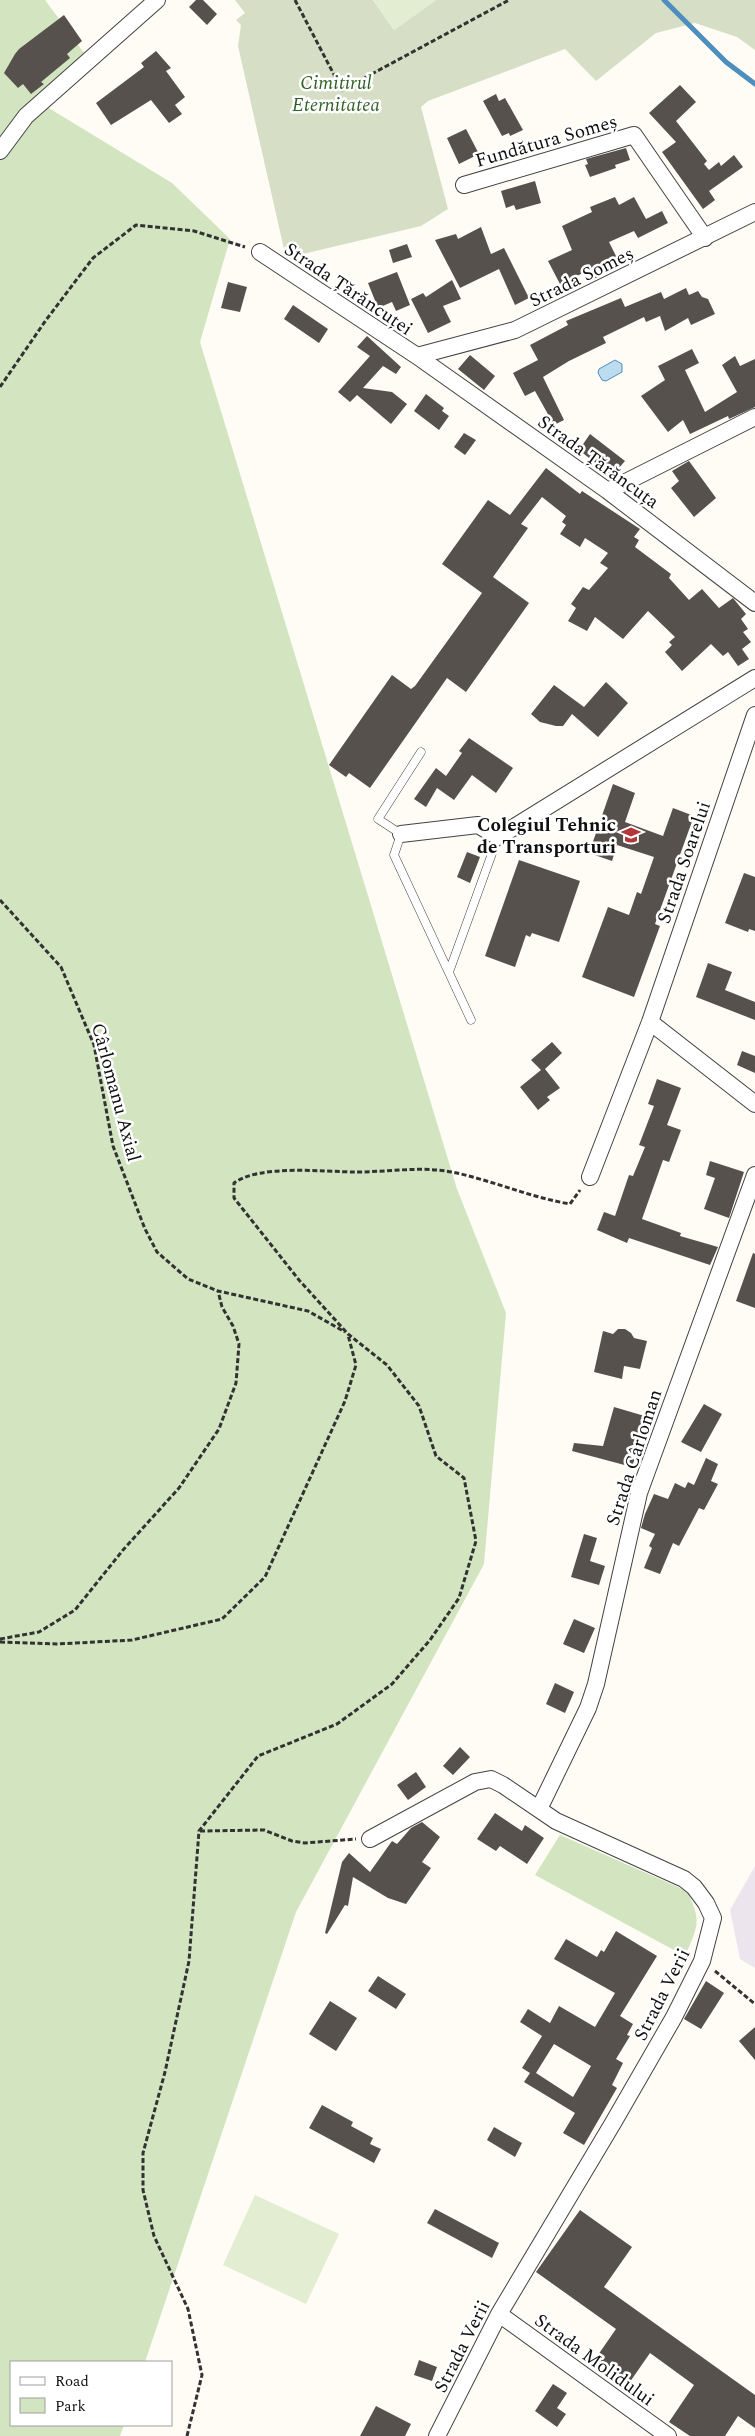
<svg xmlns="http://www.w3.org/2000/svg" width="755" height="2436" viewBox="0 0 755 2436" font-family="Spectral,serif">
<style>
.industrial{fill:#ece5ed}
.green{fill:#d2e5c0}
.cemetery{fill:#d6dfc6}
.pitch{fill:#e3edd1}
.water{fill:#bddcf0;stroke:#4d8ebf}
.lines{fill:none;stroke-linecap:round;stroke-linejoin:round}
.stream{stroke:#4d8ebf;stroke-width:5}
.building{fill:#57514d;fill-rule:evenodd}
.lane-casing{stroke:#434343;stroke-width:9}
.street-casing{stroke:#434343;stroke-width:18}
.path{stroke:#323232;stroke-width:3;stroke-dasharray:5 2.5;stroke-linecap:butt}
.lane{stroke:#fff;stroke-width:8}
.street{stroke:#fff;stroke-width:16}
.labels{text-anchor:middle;stroke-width:5;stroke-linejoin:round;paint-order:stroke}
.park-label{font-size:19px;font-style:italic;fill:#316126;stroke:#fff}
.street-label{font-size:19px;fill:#101010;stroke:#fff}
.poi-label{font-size:19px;font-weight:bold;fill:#101010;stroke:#fff;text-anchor:end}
</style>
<rect width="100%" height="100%" fill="#fefcf4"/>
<path class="industrial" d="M 755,1866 L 755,1968 L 740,1959 L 730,1910 Z"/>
<path class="green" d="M 0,0 L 45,0 L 93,65 L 47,107 L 172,183 L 230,239 L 200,342 L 457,1189 L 506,1313 L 484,1564 L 296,1912 L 145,2362 L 11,2362 L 11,2425 L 124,2425 L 120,2436 L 0,2436 Z
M 560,1835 L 687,1891 C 702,1921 698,1926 685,1956 L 535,1875 Z"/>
<path class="cemetery" d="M 235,0 L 373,0 L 394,30 L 436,0 L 755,0 L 755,50 L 737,37 L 695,23 L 656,33 L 596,81 L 565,49 L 428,101 L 421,107 L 448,209 L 421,226 L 286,258 L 238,46 L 241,25 L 236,20 L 245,13 Z"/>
<path class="pitch" d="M 373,0 L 436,0 L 394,30 Z
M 255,2195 L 339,2234 L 306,2304 L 223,2265 Z"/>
<path class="water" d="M 615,360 L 622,364 L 622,372 L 606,381 L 602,380 L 598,373 L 599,369 Z"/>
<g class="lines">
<path class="stream" d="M 664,0 L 726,62 L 755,84"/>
</g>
<path class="building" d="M 196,0 L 203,0 L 217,14 L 207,25 L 189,7 Z
M 64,15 L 82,41 L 67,54 L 70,58 L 41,82 L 44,84 L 31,94 L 23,84 L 18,88 L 4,73 L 15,54 L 19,49 Z
M 156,51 L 171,68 L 166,71 L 185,97 L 175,105 L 182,114 L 169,123 L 151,100 L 111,125 L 96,103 L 144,67 L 141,63 Z
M 680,85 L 696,102 L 676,121 L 707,161 L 704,164 L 709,170 L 719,162 L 721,166 L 734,155 L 743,167 L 709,191 L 715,200 L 703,209 L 662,152 L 676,142 L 649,113 Z
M 496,94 L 499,101 L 505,98 L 523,130 L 510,136 L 509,133 L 502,136 L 483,101 Z
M 466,129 L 479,154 L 459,164 L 447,138 Z
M 626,148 L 630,160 L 615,165 L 616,168 L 590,177 L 585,165 L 588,164 L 586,159 Z
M 535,181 L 541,203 L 516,210 L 514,205 L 506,208 L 501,191 Z
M 615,197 L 619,205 L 634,197 L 646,219 L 662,211 L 668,223 L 638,238 L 634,231 L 609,242 L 620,264 L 600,276 L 587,282 L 583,273 L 560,284 L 548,261 L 572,250 L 562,226 L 592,212 L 590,207 Z
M 481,227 L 491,254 L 504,248 L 529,298 L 515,305 L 499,269 L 460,288 L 435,240 L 456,234 L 458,239 Z
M 407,244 L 412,257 L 393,263 L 389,250 Z
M 397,272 L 410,305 L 396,311 L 392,302 L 378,308 L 368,283 Z
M 452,280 L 461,299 L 443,306 L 451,322 L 428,333 L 411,299 L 423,293 L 426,297 Z
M 228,282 L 247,287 L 240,312 L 221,308 Z
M 686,288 L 689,295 L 698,291 L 702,297 L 708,299 L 715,314 L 691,325 L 688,318 L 665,331 L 660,316 L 646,322 L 644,317 L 603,337 L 606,343 L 569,361 L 543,377 L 564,420 L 554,425 L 535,391 L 525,396 L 513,373 L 538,360 L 530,345 L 568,325 L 566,321 L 621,298 L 625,307 L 661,292 L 664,299 Z
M 293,305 L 328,329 L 319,343 L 284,319 Z
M 367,336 L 401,367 L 396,374 L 383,366 L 363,388 L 392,392 L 407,404 L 391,424 L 357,395 L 350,402 L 338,392 L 370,356 L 357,347 Z
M 692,349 L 699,363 L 685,370 L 705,412 L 737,392 L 722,365 L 735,356 L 740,366 L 755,359 L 755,407 L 729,419 L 728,416 L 690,434 L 683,420 L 668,432 L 641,396 L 665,380 L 658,366 Z
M 470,355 L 495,376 L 484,390 L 458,369 Z
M 426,394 L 444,408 L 442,411 L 449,416 L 439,430 L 414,411 Z
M 464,433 L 476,440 L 465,455 L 454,447 Z
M 590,434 L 625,461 L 612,476 L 579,450 Z
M 689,461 L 716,498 L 694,517 L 671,488 L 679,481 L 672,471 Z
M 546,468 L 580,494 L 582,491 L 640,529 L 634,537 L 639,540 L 635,547 L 671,574 L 669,578 L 689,600 L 702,589 L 719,608 L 733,598 L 746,614 L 741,619 L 748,629 L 743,632 L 751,642 L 742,649 L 749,659 L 738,666 L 728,652 L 723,656 L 711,644 L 682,671 L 665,652 L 672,645 L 669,642 L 675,637 L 648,611 L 623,639 L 595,617 L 587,631 L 568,621 L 576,608 L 571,604 L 583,587 L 589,590 L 608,568 L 600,563 L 608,553 L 585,538 L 580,547 L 560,534 L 566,525 L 562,522 L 566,516 L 542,497 L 521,524 L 528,528 L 493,577 L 529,603 L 466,692 L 447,678 L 370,788 L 349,773 L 346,777 L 329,765 L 392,675 L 411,689 L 415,686 L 482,593 L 442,564 L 488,500 L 510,515 Z
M 606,682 L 628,703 L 598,737 L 572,714 L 563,726 L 556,726 L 540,722 L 531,714 L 554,685 L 584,707 Z
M 469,738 L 513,768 L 496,793 L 472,775 L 454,800 L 437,788 L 426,807 L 414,799 L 436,768 L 446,776 L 462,753 L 459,751 Z
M 613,784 L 635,793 L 625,822 L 663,836 L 673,808 L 694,816 L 655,924 L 660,926 L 634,997 L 582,977 L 608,907 L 629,915 L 637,892 L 641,894 L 654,857 L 617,845 L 612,861 L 589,853 Z
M 467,852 L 480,857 L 470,883 L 457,877 Z
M 519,860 L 580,881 L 559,942 L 532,933 L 530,937 L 526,935 L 515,967 L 485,956 Z
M 744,873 L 755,877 L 755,931 L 749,929 L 748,932 L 725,923 Z
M 708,963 L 732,972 L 725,990 L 755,1002 L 755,1020 L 696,997 Z
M 552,1042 L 562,1053 L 545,1069 L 560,1088 L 547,1097 L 550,1100 L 538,1110 L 520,1087 L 541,1070 L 531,1060 Z
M 742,1051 L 755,1056 L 755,1073 L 737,1065 Z
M 657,1079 L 681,1088 L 667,1125 L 681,1130 L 669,1162 L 663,1160 L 642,1219 L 681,1233 L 680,1236 L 718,1247 L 710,1265 L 629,1238 L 627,1243 L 597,1230 L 604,1212 L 615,1216 L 629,1175 L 633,1176 L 645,1147 L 639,1145 L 654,1106 L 648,1104 Z
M 710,1161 L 744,1172 L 729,1218 L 704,1209 L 715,1178 L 706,1175 Z
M 753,1253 L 755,1254 L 755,1308 L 736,1301 Z
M 618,1329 L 625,1329 L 631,1333 L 634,1338 L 647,1341 L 640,1369 L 624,1366 L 622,1379 L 594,1372 L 603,1331 L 613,1334 Z
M 704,1404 L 722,1414 L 701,1452 L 681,1442 Z
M 614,1407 L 648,1417 L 632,1467 L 572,1451 L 574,1443 L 603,1446 Z
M 706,1458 L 718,1464 L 711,1481 L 718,1484 L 704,1510 L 699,1508 L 679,1546 L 673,1543 L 660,1574 L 644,1568 L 652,1548 L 649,1546 L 655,1534 L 641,1528 L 645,1514 L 654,1494 L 668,1499 L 675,1483 L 685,1488 L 688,1482 L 694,1485 Z
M 584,1534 L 597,1538 L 590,1561 L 605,1566 L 599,1585 L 571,1577 Z
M 574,1619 L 595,1628 L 584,1653 L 563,1644 Z
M 555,1683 L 574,1692 L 565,1713 L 546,1704 Z
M 460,1747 L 470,1757 L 453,1775 L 443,1766 Z
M 416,1772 L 426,1787 L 408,1800 L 397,1785 Z
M 495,1813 L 522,1831 L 525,1825 L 544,1838 L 527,1864 L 500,1846 L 496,1851 L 477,1839 Z
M 422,1822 L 440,1837 L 422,1862 L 431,1868 L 406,1904 L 388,1898 L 353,1877 L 348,1906 L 345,1905 L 327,1934 L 325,1933 L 342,1862 L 349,1853 L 370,1872 L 392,1841 L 397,1844 L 411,1828 Z
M 616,1931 L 657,1956 L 620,2016 L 633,2024 L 627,2035 L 630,2036 L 616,2059 L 623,2063 L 612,2085 L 617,2088 L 584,2145 L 563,2133 L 575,2113 L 524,2082 L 530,2073 L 522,2068 L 542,2036 L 520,2022 L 528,2009 L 550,2023 L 559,2006 L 595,2027 L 615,1993 L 554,1959 L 566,1939 L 597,1957 L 601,1950 L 604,1952 ZM 554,2044 L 591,2066 L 573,2097 L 536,2073 Z
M 378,1976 L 406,1994 L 396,2009 L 368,1991 Z
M 706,1981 L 724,1993 L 701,2029 L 684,2019 Z
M 330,2001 L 357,2018 L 336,2051 L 309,2034 Z
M 755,2027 L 755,2060 L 739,2041 Z
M 322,2105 L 353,2122 L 351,2126 L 373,2138 L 370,2144 L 381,2149 L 374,2163 L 309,2128 Z
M 494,2127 L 522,2143 L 515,2157 L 487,2140 Z
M 435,2209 L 499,2243 L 492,2258 L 427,2223 Z
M 580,2210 L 632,2247 L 604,2287 L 755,2395 L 755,2428 L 738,2416 L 725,2436 L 690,2436 L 669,2422 L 694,2385 L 650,2353 L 625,2389 L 591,2365 L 616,2329 L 536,2272 Z
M 419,2360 L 437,2367 L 432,2381 L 414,2375 Z
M 553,2384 L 567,2393 L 557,2408 L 566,2414 L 557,2427 L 535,2411 Z
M 376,2406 L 411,2424 L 405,2436 L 360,2436 Z"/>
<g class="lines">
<g class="lane-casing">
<path id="lane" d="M 421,752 L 378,819 L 401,834 L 394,855 L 471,1020
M 449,972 L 498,837"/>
</g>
<g class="street-casing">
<path id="street" d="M 0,151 L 26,116 L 157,0
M 464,185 L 634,135 L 705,238
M 260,252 L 417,356 L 608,491 L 755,603
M 417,356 L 515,330 L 755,212
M 608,491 L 755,417
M 401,834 L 478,825 L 498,837 L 755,678
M 650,1022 L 755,1104
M 590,1177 L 650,1022 L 755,715
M 539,1809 L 588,1708 L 596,1684 L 639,1493 L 755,1175
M 370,1839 L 475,1782 L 491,1779 L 503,1785 L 556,1821 L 684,1879 L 694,1887 L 706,1903 L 713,1918 L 702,1961 L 674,2017 L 613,2123 L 499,2314 L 437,2436
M 499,2314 L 668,2436"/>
</g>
<path class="path" d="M 295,0 L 342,90 L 509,0
M 0,387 L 46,320 L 93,258 L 136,225 L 194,231 L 245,247
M 0,900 L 61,967 L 94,1045 L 113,1146 L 145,1229 L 157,1252 L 188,1279 L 218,1291 L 308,1311 L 345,1332
M 0,1639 L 39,1632 L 75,1610 L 123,1550 L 179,1488 L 219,1429 L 236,1383 L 239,1344 L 233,1326 L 222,1307 L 218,1291
M 0,1642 L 57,1644 L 132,1640 L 222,1619 L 265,1577 L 345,1401 L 356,1365 L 348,1335
M 200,1831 L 264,1830 L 292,1841 L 305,1843 L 356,1839
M 715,1971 L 755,2004
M 187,2436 L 202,2375 L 188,2309 L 154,2236 L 143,2190 L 143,2153 L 165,2072 L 189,1961 L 199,1831 L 258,1756 L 337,1724 L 392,1684 L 430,1640 L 459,1598 L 476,1541 L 464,1478 L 436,1456 L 419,1406 L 387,1365 L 348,1334 L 299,1280 L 234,1198 L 234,1183 C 260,1164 324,1172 357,1172 C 389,1172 420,1166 452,1172 C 491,1180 529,1197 570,1204 L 580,1190"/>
<use href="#lane" class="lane"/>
<use href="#street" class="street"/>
</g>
<defs>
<g id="school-bare" transform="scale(1.5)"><path d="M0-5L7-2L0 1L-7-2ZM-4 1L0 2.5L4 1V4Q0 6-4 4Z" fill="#b13739" stroke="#fff" stroke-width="2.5" paint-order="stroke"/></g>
</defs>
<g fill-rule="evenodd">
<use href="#school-bare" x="631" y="835"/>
</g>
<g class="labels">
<g class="park-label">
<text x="336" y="89">Cimitirul<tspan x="336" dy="22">Eternitatea</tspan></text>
</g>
<g class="street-label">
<text transform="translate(546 140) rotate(-16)" y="7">Fundătura Someș</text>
<text transform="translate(581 276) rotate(-26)" y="7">Strada Someș</text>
<text transform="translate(349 288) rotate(34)" y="7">Strada Țărăncuței</text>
<text transform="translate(599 461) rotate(36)" y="7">Strada Țărăncuța</text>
<text transform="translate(683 862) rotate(-71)" y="7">Strada Soarelui</text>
<text transform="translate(117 1092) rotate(75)" y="7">Cârlomanu Axial</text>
<text transform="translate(633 1457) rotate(-72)" y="7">Strada Cârloman</text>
<text transform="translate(661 1994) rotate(-63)" y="7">Strada Verii</text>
<text transform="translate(461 2346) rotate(-63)" y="7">Strada Verii</text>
<text transform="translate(595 2359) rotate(36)" y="7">Strada Molidului</text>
</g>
<g class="poi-label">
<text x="616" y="831">Colegiul Tehnic<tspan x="616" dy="22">de Transporturi</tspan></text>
</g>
</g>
<rect x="10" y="2361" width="162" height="65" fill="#ffffff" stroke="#9f9f9f"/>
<rect x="20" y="2377" width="25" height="8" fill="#ffffff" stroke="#9f9f9f"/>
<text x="55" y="2386" font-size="15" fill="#101010">Road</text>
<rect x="20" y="2398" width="25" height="15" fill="#d2e5c0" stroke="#9f9f9f"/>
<text x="55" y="2411" font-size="15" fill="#101010">Park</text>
</svg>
